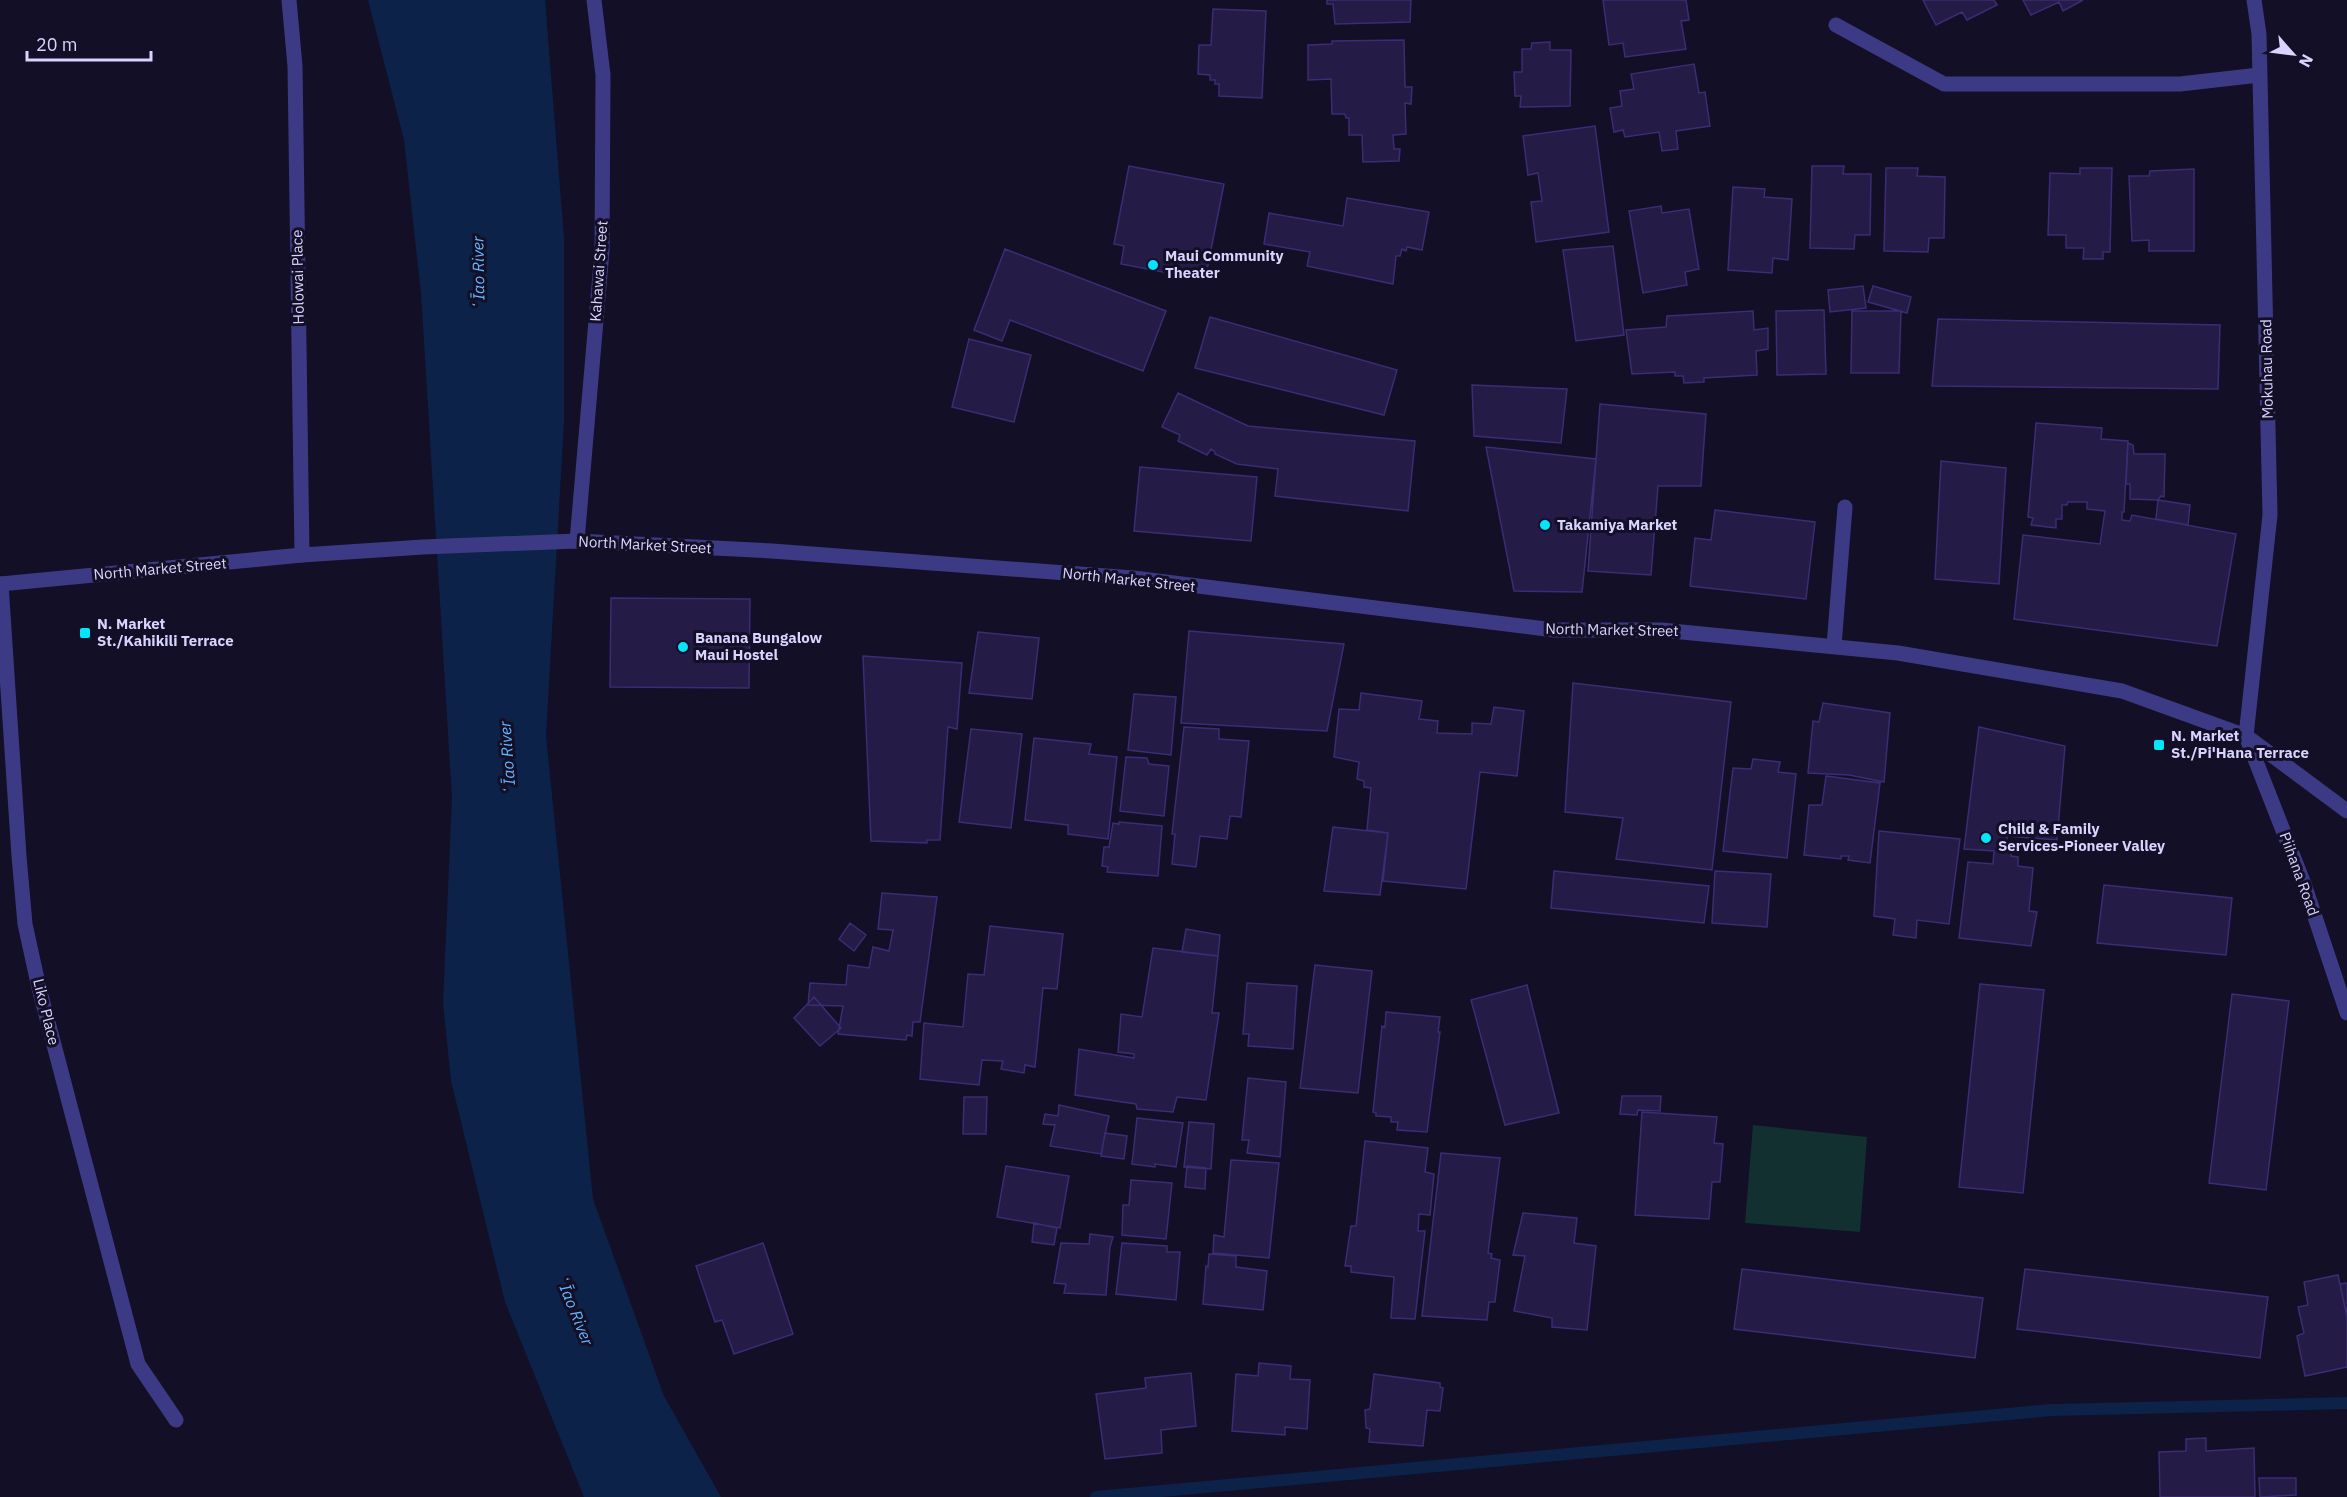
<svg xmlns="http://www.w3.org/2000/svg" width="2347" height="1497" viewBox="0 0 2347 1497" font-family="'IBM Plex Sans',sans-serif">
<style>
.green{fill:#12302f}
.water{fill:#0c2248}
.lines{fill:none;stroke-linecap:round;stroke-linejoin:round}
.stream{stroke:#0c2248;stroke-width:12}
.building{fill:#241b47;stroke:#3b2d73;stroke-width:1.5}
.service{stroke:#3d3a85;stroke-width:15}
.minor{stroke:#3d3a85;stroke-width:15}
.tertiary{stroke:#3d3a85;stroke-width:15}
.poi-dot{fill:#00e5ff;stroke:#130f26;stroke-width:2}
.labels{text-anchor:middle;stroke-width:6;stroke-linejoin:round;paint-order:stroke}
.poi-label{font-size:15px;font-weight:bold;fill:#d9d4ff;stroke:#130f26;text-anchor:start}
.street-label{font-size:15px;fill:#d9d4ff;stroke:#130f26}
.water-label{font-size:16px;font-style:italic;fill:#62b6ff;stroke:#130f26}
</style>
<rect width="100%" height="100%" fill="#130f26"/>
<path class="green" d="M 1753,1125 L 1867,1137 L 1860,1232 L 1745,1223 Z"/>
<path class="water" d="M 368,0 L 545,0 L 564,238 L 564,421 L 546,736 L 593,1199 L 664,1396 L 721,1497 L 584,1497 L 505,1302 L 451,1081 L 443,1003 L 452,798 L 421,293 L 404,140 Z"/>
<g class="lines">
<path class="stream" d="M 1096,1497 L 2052,1410 L 2347,1403"/>
</g>
<path class="building" d="M 1327,0 L 1411,0 L 1410,22 L 1335,24 L 1333,4 L 1327,4 Z
M 1603,0 L 1686,0 L 1689,20 L 1681,21 L 1686,49 L 1625,57 L 1623,43 L 1609,45 Z
M 1923,0 L 1994,0 L 1997,5 L 1967,20 L 1962,12 L 1936,25 Z
M 2023,0 L 2083,0 L 2063,11 L 2059,2 L 2031,15 Z
M 1213,9 L 1266,11 L 1262,98 L 1219,96 L 1219,84 L 1215,84 L 1215,80 L 1210,80 L 1210,75 L 1198,74 L 1199,45 L 1211,45 Z
M 1404,40 L 1405,87 L 1412,87 L 1411,104 L 1405,103 L 1406,134 L 1393,135 L 1394,149 L 1400,149 L 1399,161 L 1363,162 L 1362,135 L 1349,135 L 1349,118 L 1346,118 L 1345,114 L 1332,114 L 1331,79 L 1308,80 L 1308,45 L 1332,44 L 1332,41 Z
M 1550,42 L 1550,50 L 1571,50 L 1570,106 L 1520,107 L 1521,96 L 1515,96 L 1514,72 L 1522,72 L 1522,49 L 1531,49 L 1532,43 Z
M 1694,64 L 1699,93 L 1705,92 L 1710,126 L 1676,131 L 1678,149 L 1662,151 L 1659,132 L 1625,137 L 1623,130 L 1614,132 L 1610,108 L 1622,106 L 1620,91 L 1634,89 L 1631,74 Z
M 1595,126 L 1609,232 L 1536,242 L 1531,202 L 1542,201 L 1538,173 L 1528,175 L 1523,136 Z
M 1129,166 L 1224,184 L 1205,280 L 1121,264 L 1124,246 L 1114,244 Z
M 1812,166 L 1844,166 L 1843,174 L 1871,174 L 1870,235 L 1855,235 L 1854,249 L 1810,248 Z
M 1886,168 L 1918,168 L 1917,176 L 1945,177 L 1944,238 L 1929,238 L 1928,252 L 1884,251 Z
M 2080,168 L 2112,168 L 2110,252 L 2103,252 L 2103,259 L 2083,259 L 2084,248 L 2066,248 L 2066,235 L 2048,235 L 2050,173 L 2080,174 Z
M 2194,169 L 2194,251 L 2149,251 L 2149,240 L 2132,241 L 2129,176 L 2149,176 L 2150,171 Z
M 1733,187 L 1765,189 L 1764,197 L 1792,199 L 1788,260 L 1773,258 L 1772,273 L 1728,270 Z
M 1347,198 L 1429,212 L 1422,250 L 1407,247 L 1406,251 L 1402,249 L 1400,256 L 1396,256 L 1393,284 L 1307,266 L 1310,252 L 1264,244 L 1269,213 L 1343,226 Z
M 1661,206 L 1662,213 L 1689,209 L 1699,269 L 1685,272 L 1687,285 L 1643,293 L 1629,211 Z
M 1613,246 L 1624,335 L 1576,341 L 1563,250 Z
M 1005,249 L 1166,311 L 1143,371 L 1010,320 L 1002,341 L 974,330 Z
M 1863,286 L 1866,308 L 1830,312 L 1828,290 Z
M 1873,286 L 1911,297 L 1907,313 L 1868,302 Z
M 1824,310 L 1826,374 L 1777,375 L 1776,311 Z
M 1753,311 L 1754,330 L 1768,328 L 1768,349 L 1756,351 L 1757,375 L 1704,378 L 1704,382 L 1684,383 L 1683,376 L 1675,376 L 1675,372 L 1632,374 L 1626,330 L 1666,327 L 1667,316 Z
M 1852,311 L 1901,311 L 1899,373 L 1851,373 Z
M 1210,317 L 1397,370 L 1384,415 L 1195,368 Z
M 1938,319 L 2220,325 L 2218,389 L 1932,386 Z
M 969,339 L 1031,355 L 1014,422 L 952,407 Z
M 1472,385 L 1567,389 L 1561,443 L 1474,436 Z
M 1178,393 L 1248,426 L 1415,441 L 1408,511 L 1275,496 L 1278,469 L 1237,464 L 1215,454 L 1215,452 L 1211,449 L 1207,455 L 1178,441 L 1180,435 L 1162,427 Z
M 1600,404 L 1706,414 L 1701,486 L 1658,486 L 1651,575 L 1588,571 Z
M 2036,423 L 2102,428 L 2101,439 L 2128,441 L 2124,512 L 2122,512 L 2122,520 L 2130,521 L 2132,515 L 2236,534 L 2217,646 L 2014,619 L 2023,535 L 2100,544 L 2105,511 L 2087,509 L 2087,502 L 2068,502 L 2067,505 L 2062,505 L 2062,519 L 2056,519 L 2056,528 L 2031,525 L 2033,518 L 2028,517 Z
M 2128,443 L 2133,445 L 2134,454 L 2165,454 L 2164,497 L 2161,496 L 2158,500 L 2130,499 L 2130,484 L 2126,484 Z
M 1486,447 L 1596,459 L 1582,592 L 1514,591 Z
M 1941,461 L 2006,468 L 1999,584 L 1935,579 Z
M 1140,467 L 1257,477 L 1251,541 L 1134,531 Z
M 2158,500 L 2190,505 L 2188,525 L 2156,519 Z
M 1715,510 L 1815,522 L 1806,599 L 1690,586 L 1695,538 L 1711,540 Z
M 611,598 L 750,599 L 749,688 L 610,687 Z
M 1189,631 L 1344,644 L 1327,731 L 1181,723 Z
M 978,632 L 1039,638 L 1032,699 L 969,693 Z
M 863,656 L 962,663 L 957,729 L 948,727 L 940,840 L 927,840 L 927,843 L 871,841 Z
M 1573,683 L 1731,702 L 1712,870 L 1616,859 L 1623,818 L 1565,812 Z
M 1361,693 L 1422,701 L 1419,719 L 1438,721 L 1437,733 L 1472,734 L 1472,723 L 1491,724 L 1494,707 L 1524,711 L 1517,776 L 1480,772 L 1466,889 L 1383,881 L 1388,833 L 1367,830 L 1371,788 L 1364,787 L 1364,781 L 1357,779 L 1359,762 L 1334,757 L 1339,709 L 1359,710 Z
M 1134,694 L 1176,697 L 1171,755 L 1128,750 Z
M 1823,703 L 1890,713 L 1884,782 L 1849,775 L 1808,773 L 1813,721 L 1819,722 Z
M 1184,727 L 1219,729 L 1219,739 L 1249,741 L 1241,817 L 1230,816 L 1227,839 L 1200,836 L 1196,867 L 1172,864 L 1175,834 L 1172,834 Z
M 1979,727 L 2065,746 L 2057,840 L 2007,836 L 2007,842 L 2011,845 L 2011,856 L 2018,857 L 2018,866 L 2033,868 L 2029,911 L 2037,912 L 2031,946 L 1959,938 L 1968,862 L 1993,864 L 1994,851 L 1964,849 Z
M 971,729 L 1022,734 L 1011,828 L 959,822 Z
M 1034,738 L 1091,744 L 1089,754 L 1117,757 L 1108,839 L 1068,834 L 1068,825 L 1025,820 Z
M 1126,757 L 1147,758 L 1149,764 L 1169,766 L 1164,816 L 1120,811 Z
M 1753,759 L 1780,762 L 1778,772 L 1796,774 L 1787,858 L 1723,851 L 1733,768 L 1751,769 Z
M 1826,776 L 1880,783 L 1870,863 L 1848,860 L 1849,856 L 1841,856 L 1841,859 L 1804,855 L 1809,805 L 1822,805 Z
M 1119,822 L 1162,826 L 1158,876 L 1107,872 L 1108,867 L 1102,866 L 1104,847 L 1109,847 L 1113,823 L 1119,824 Z
M 1333,827 L 1388,833 L 1380,895 L 1324,891 Z
M 1879,831 L 1960,839 L 1949,924 L 1917,920 L 1916,938 L 1893,935 L 1895,919 L 1874,916 Z
M 1554,871 L 1709,886 L 1704,923 L 1551,908 Z
M 1715,871 L 1771,874 L 1767,927 L 1712,923 Z
M 2104,885 L 2232,898 L 2226,955 L 2097,943 Z
M 882,893 L 937,897 L 920,1022 L 913,1022 L 912,1036 L 907,1035 L 906,1040 L 838,1034 L 843,1006 L 808,1005 L 810,983 L 846,985 L 848,965 L 869,968 L 873,947 L 889,951 L 893,930 L 878,929 Z
M 850,923 L 866,935 L 854,951 L 839,939 Z
M 990,926 L 1063,934 L 1057,989 L 1043,988 L 1035,1067 L 1025,1065 L 1024,1073 L 1001,1069 L 1003,1061 L 982,1060 L 979,1085 L 920,1079 L 924,1023 L 963,1027 L 968,974 L 984,975 Z
M 1186,929 L 1220,935 L 1218,956 L 1182,952 Z
M 1153,948 L 1218,956 L 1212,1013 L 1219,1013 L 1206,1100 L 1177,1097 L 1173,1112 L 1137,1109 L 1136,1104 L 1075,1095 L 1079,1049 L 1134,1058 L 1134,1054 L 1118,1052 L 1121,1014 L 1142,1017 Z
M 1315,965 L 1372,971 L 1358,1093 L 1300,1088 Z
M 1247,983 L 1297,986 L 1293,1049 L 1248,1046 L 1249,1034 L 1243,1034 Z
M 1980,984 L 2044,990 L 2023,1193 L 1959,1187 Z
M 1527,985 L 1559,1113 L 1505,1125 L 1471,1000 Z
M 2232,994 L 2289,1001 L 2266,1190 L 2209,1183 Z
M 814,997 L 841,1028 L 820,1046 L 794,1018 Z
M 1386,1012 L 1440,1017 L 1438,1032 L 1440,1032 L 1427,1132 L 1397,1130 L 1398,1122 L 1391,1122 L 1391,1117 L 1376,1116 L 1376,1113 L 1373,1112 L 1382,1026 L 1385,1027 Z
M 1248,1078 L 1286,1082 L 1280,1157 L 1247,1153 L 1249,1140 L 1242,1140 Z
M 1622,1096 L 1661,1096 L 1660,1111 L 1638,1110 L 1637,1115 L 1620,1114 Z
M 964,1097 L 987,1097 L 986,1134 L 963,1134 Z
M 1059,1105 L 1109,1116 L 1101,1154 L 1050,1146 L 1055,1125 L 1043,1124 L 1045,1114 L 1058,1116 Z
M 1642,1112 L 1717,1117 L 1714,1143 L 1723,1144 L 1720,1182 L 1712,1182 L 1709,1219 L 1635,1215 Z
M 1137,1118 L 1183,1123 L 1176,1167 L 1155,1164 L 1155,1167 L 1132,1164 Z
M 1189,1122 L 1214,1124 L 1211,1169 L 1184,1167 Z
M 1105,1133 L 1127,1136 L 1124,1159 L 1101,1156 Z
M 1365,1141 L 1428,1148 L 1425,1172 L 1434,1174 L 1430,1215 L 1419,1214 L 1418,1231 L 1425,1231 L 1415,1319 L 1391,1318 L 1394,1277 L 1351,1272 L 1351,1266 L 1345,1266 L 1351,1226 L 1356,1226 Z
M 1441,1153 L 1500,1158 L 1488,1253 L 1492,1254 L 1491,1258 L 1500,1260 L 1495,1302 L 1489,1302 L 1487,1320 L 1422,1316 Z
M 1231,1160 L 1279,1163 L 1269,1258 L 1213,1253 L 1214,1235 L 1224,1237 Z
M 1006,1166 L 1069,1176 L 1060,1228 L 997,1217 Z
M 1187,1166 L 1206,1168 L 1205,1189 L 1185,1187 Z
M 1131,1180 L 1172,1183 L 1166,1239 L 1122,1235 L 1123,1205 L 1129,1205 Z
M 1523,1213 L 1577,1218 L 1574,1243 L 1596,1246 L 1587,1330 L 1552,1327 L 1552,1318 L 1514,1311 L 1525,1256 L 1513,1255 Z
M 1034,1223 L 1057,1228 L 1054,1245 L 1032,1242 Z
M 1090,1234 L 1113,1237 L 1110,1247 L 1106,1295 L 1064,1293 L 1066,1284 L 1054,1283 L 1061,1243 L 1089,1244 Z
M 763,1243 L 793,1334 L 734,1354 L 722,1320 L 715,1322 L 696,1266 Z
M 1122,1243 L 1167,1246 L 1167,1252 L 1180,1252 L 1176,1300 L 1116,1294 Z
M 1209,1254 L 1236,1256 L 1236,1267 L 1267,1271 L 1263,1310 L 1203,1304 L 1206,1266 L 1208,1267 Z
M 1742,1269 L 1983,1298 L 1975,1358 L 1734,1329 Z
M 2025,1269 L 2268,1297 L 2260,1358 L 2017,1329 Z
M 2338,1275 L 2347,1317 L 2347,1367 L 2305,1376 L 2297,1336 L 2304,1333 L 2298,1307 L 2308,1305 L 2304,1282 Z
M 2347,1283 L 2347,1317 L 2340,1284 Z
M 1259,1363 L 1291,1366 L 1290,1379 L 1310,1380 L 1307,1429 L 1285,1427 L 1285,1435 L 1232,1431 L 1236,1374 L 1258,1376 Z
M 1191,1373 L 1196,1426 L 1161,1430 L 1162,1453 L 1105,1459 L 1096,1394 L 1146,1388 L 1145,1378 Z
M 1374,1374 L 1440,1383 L 1440,1387 L 1443,1388 L 1440,1411 L 1427,1410 L 1423,1446 L 1369,1442 L 1370,1429 L 1366,1428 L 1365,1410 L 1370,1409 Z
M 2206,1438 L 2206,1451 L 2254,1448 L 2255,1497 L 2160,1497 L 2159,1452 L 2186,1451 L 2186,1439 Z
M 2259,1478 L 2296,1478 L 2296,1495 L 2260,1497 Z"/>
<g class="lines">
<path class="service" d="M 289,0 L 295,66 L 302,555
M 1834,646 L 1845,507
M 2246,736 L 2304,884 L 2347,1013"/>
<path class="minor" d="M 1836,25 L 1944,84 L 2180,84 L 2259,75
M 577,541 L 602,251 L 603,75 L 594,0
M 1,584 L 19,856 L 25,924 L 39,988 L 138,1364 L 176,1420
M 2246,736 L 2270,515 L 2259,34 L 2254,0"/>
<path class="tertiary" d="M 0,584 L 302,555 L 423,547 L 577,541 L 772,551 L 1133,578 L 1554,630 L 1661,630 L 1898,653 L 2122,691 L 2246,736 L 2347,811"/>
</g>
<g class="poi-dot">
<circle cx="1153" cy="265" r="6"/>
<circle cx="1545" cy="525" r="6"/>
<rect x="79" y="627" width="12" height="12" rx="3"/>
<circle cx="683" cy="647" r="6"/>
<rect x="2153" y="739" width="12" height="12" rx="3"/>
<circle cx="1986" cy="838" r="6"/>
</g>
<g class="labels">
<g class="poi-label">
<text x="1165" y="261">Maui Community<tspan x="1165" dy="17">Theater</tspan></text>
<text x="1557" y="530">Takamiya Market</text>
<text x="97" y="629">N. Market<tspan x="97" dy="17">St./Kahikili Terrace</tspan></text>
<text x="695" y="643">Banana Bungalow<tspan x="695" dy="17">Maui Hostel</tspan></text>
<text x="2171" y="741">N. Market<tspan x="2171" dy="17">St./Pi'Hana Terrace</tspan></text>
<text x="1998" y="834">Child &amp; Family<tspan x="1998" dy="17">Services-Pioneer Valley</tspan></text>
</g>
<g class="street-label">
<text transform="translate(599 271) rotate(-86)" y="5">Kahawai Street</text>
<text transform="translate(298 277) rotate(-91)" y="5">Holowai Place</text>
<text transform="translate(2267 369) rotate(-91)" y="5">Mokuhau Road</text>
<text transform="translate(645 545) rotate(3)" y="5">North Market Street</text>
<text transform="translate(160 569) rotate(-5)" y="5">North Market Street</text>
<text transform="translate(1129 580) rotate(6)" y="5">North Market Street</text>
<text transform="translate(1612 630) rotate(1)" y="5">North Market Street</text>
<text transform="translate(2299 874) rotate(70)" y="5">Piihana Road</text>
<text transform="translate(46 1012) rotate(76)" y="5">Liko Place</text>
</g>
<g class="water-label">
<text transform="translate(478 273) rotate(-91)" y="6">ʻĪao River</text>
<text transform="translate(507 758) rotate(-94)" y="6">ʻĪao River</text>
<text transform="translate(575 1310) rotate(68)" y="6">ʻĪao River</text>
</g>
</g>
<g transform="translate(2293 54) rotate(118)" stroke="#130f26" stroke-width="4.5" paint-order="stroke">
<path d="M0-4.5L10 22L0 15L-10 22Z" fill="#d9d4ff"/>
<text y="-9" font-size="16" font-weight="bold" text-anchor="middle" fill="#d9d4ff">N</text>
</g>
<path d="M27 51v9h124v-9" fill="none" stroke="#d9d4ff" stroke-width="3"/>
<text x="36" y="51" font-size="18" fill="#d9d4ff" stroke="#130f26" stroke-width="4.5" paint-order="stroke">20 m</text>
</svg>
